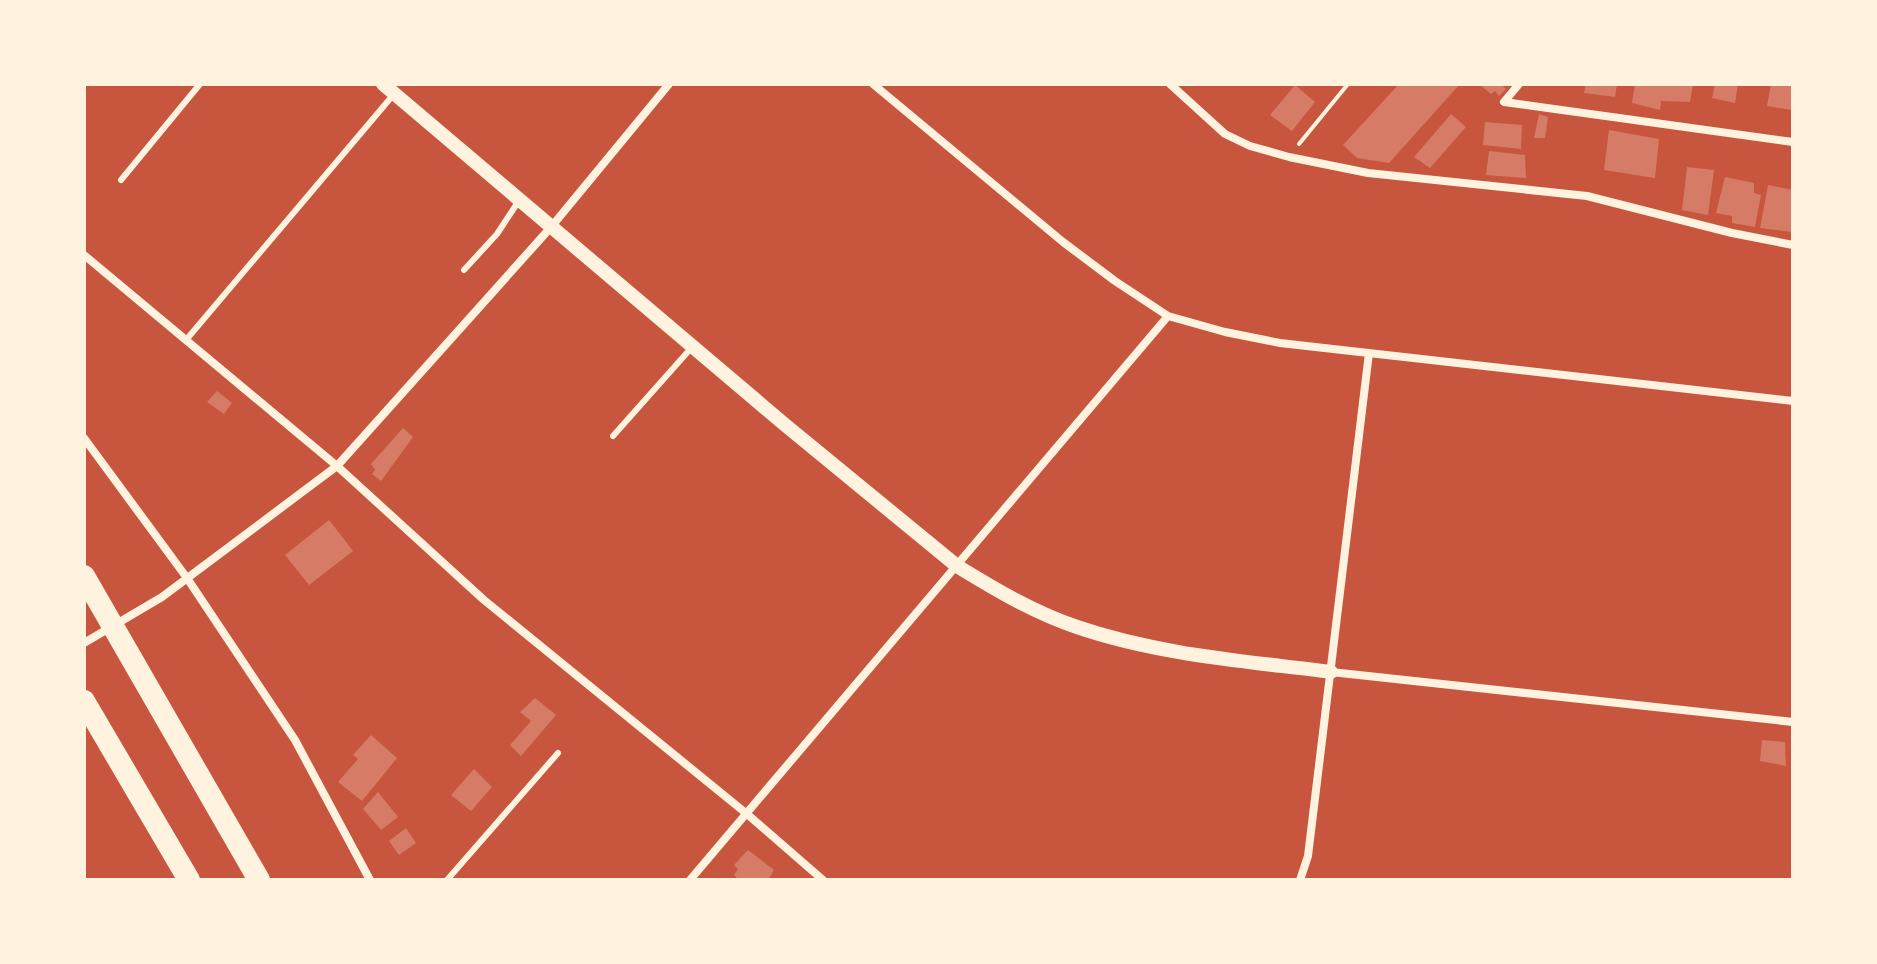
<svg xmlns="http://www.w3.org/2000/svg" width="1877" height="964" viewBox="0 0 1877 964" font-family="Helvetica,sans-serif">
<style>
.building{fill:#d67c66}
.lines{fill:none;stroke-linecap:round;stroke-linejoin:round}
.path{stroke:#fff3e0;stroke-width:4}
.service{stroke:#fff3e0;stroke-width:6}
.minor{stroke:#fff3e0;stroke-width:8}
.tertiary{stroke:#fff3e0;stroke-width:14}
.motorway{stroke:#fff3e0;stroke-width:22}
</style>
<rect width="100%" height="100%" fill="#c8553d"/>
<path class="building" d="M 1399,84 L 1460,84 L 1389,163 L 1357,158 L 1343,145 Z
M 1479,84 L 1501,84 L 1506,89 L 1499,96 L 1495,91 L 1491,94 Z
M 1586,84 L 1617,84 L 1615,97 L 1584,93 Z
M 1635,84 L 1693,84 L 1690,102 L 1661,101 L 1660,110 L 1632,103 Z
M 1715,84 L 1738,84 L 1735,103 L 1712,98 Z
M 1771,84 L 1793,84 L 1791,110 L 1767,106 Z
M 1295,85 L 1315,102 L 1292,131 L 1270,115 Z
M 1451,114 L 1466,127 L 1430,168 L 1414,157 Z
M 1539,114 L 1548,117 L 1545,138 L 1534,138 Z
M 1485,122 L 1522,125 L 1521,149 L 1483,145 Z
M 1609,130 L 1659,139 L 1655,178 L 1604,170 Z
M 1489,151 L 1525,155 L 1526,178 L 1486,175 Z
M 1687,167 L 1714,170 L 1708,215 L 1682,210 Z
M 1725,177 L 1754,183 L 1754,193 L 1761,195 L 1755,227 L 1732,223 L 1732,216 L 1716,213 Z
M 1768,185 L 1793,190 L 1792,232 L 1760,228 Z
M 217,391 L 232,403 L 224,414 L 207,402 Z
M 403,428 L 413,437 L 381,481 L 372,474 L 375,470 L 371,464 Z
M 329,520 L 353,551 L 309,585 L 285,555 Z
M 535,698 L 556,715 L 521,756 L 510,745 L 531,721 L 520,712 Z
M 371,735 L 397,758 L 362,801 L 338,782 L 358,759 L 353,755 Z
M 1762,740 L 1785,742 L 1786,766 L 1760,761 Z
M 474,769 L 492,787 L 471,811 L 451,795 Z
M 378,792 L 398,817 L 381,830 L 363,809 Z
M 406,828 L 416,843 L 399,855 L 389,841 Z
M 748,850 L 774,870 L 768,880 L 739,880 L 734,875 L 738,869 L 734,865 Z"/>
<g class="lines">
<path class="path" d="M 1299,144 L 1348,84"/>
<path class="service" d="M 121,180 L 200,84
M 464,270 L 497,234 L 520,199
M 186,340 L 394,94
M 613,436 L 693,346
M 447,880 L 558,753"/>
<path class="minor" d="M 873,84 L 1063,242 L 1115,281 L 1168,316 L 1225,332 L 1280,343 L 1793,401
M 1170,84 L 1225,134 L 1250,146 L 1289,157 L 1368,173 L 1587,196 L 1732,233 L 1793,245
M 1519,84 L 1504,102 L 1793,142
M 84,255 L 337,466 L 484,600 L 747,814 L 823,880
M 84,438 L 187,578 L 295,740 L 370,880
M 84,643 L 162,597 L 337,466 L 552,226 L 669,84
M 1331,672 L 1793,722
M 690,880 L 1168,316
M 1300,880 L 1308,856 L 1369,353"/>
<path class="tertiary" d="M 383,84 L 784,424 L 957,566 C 996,590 1035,613 1077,627 C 1159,655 1246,661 1331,672"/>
<path class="motorway" d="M 84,576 L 259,880
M 84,701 L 189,880"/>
</g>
<rect width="1877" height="964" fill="none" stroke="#fff3e0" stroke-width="172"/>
</svg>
